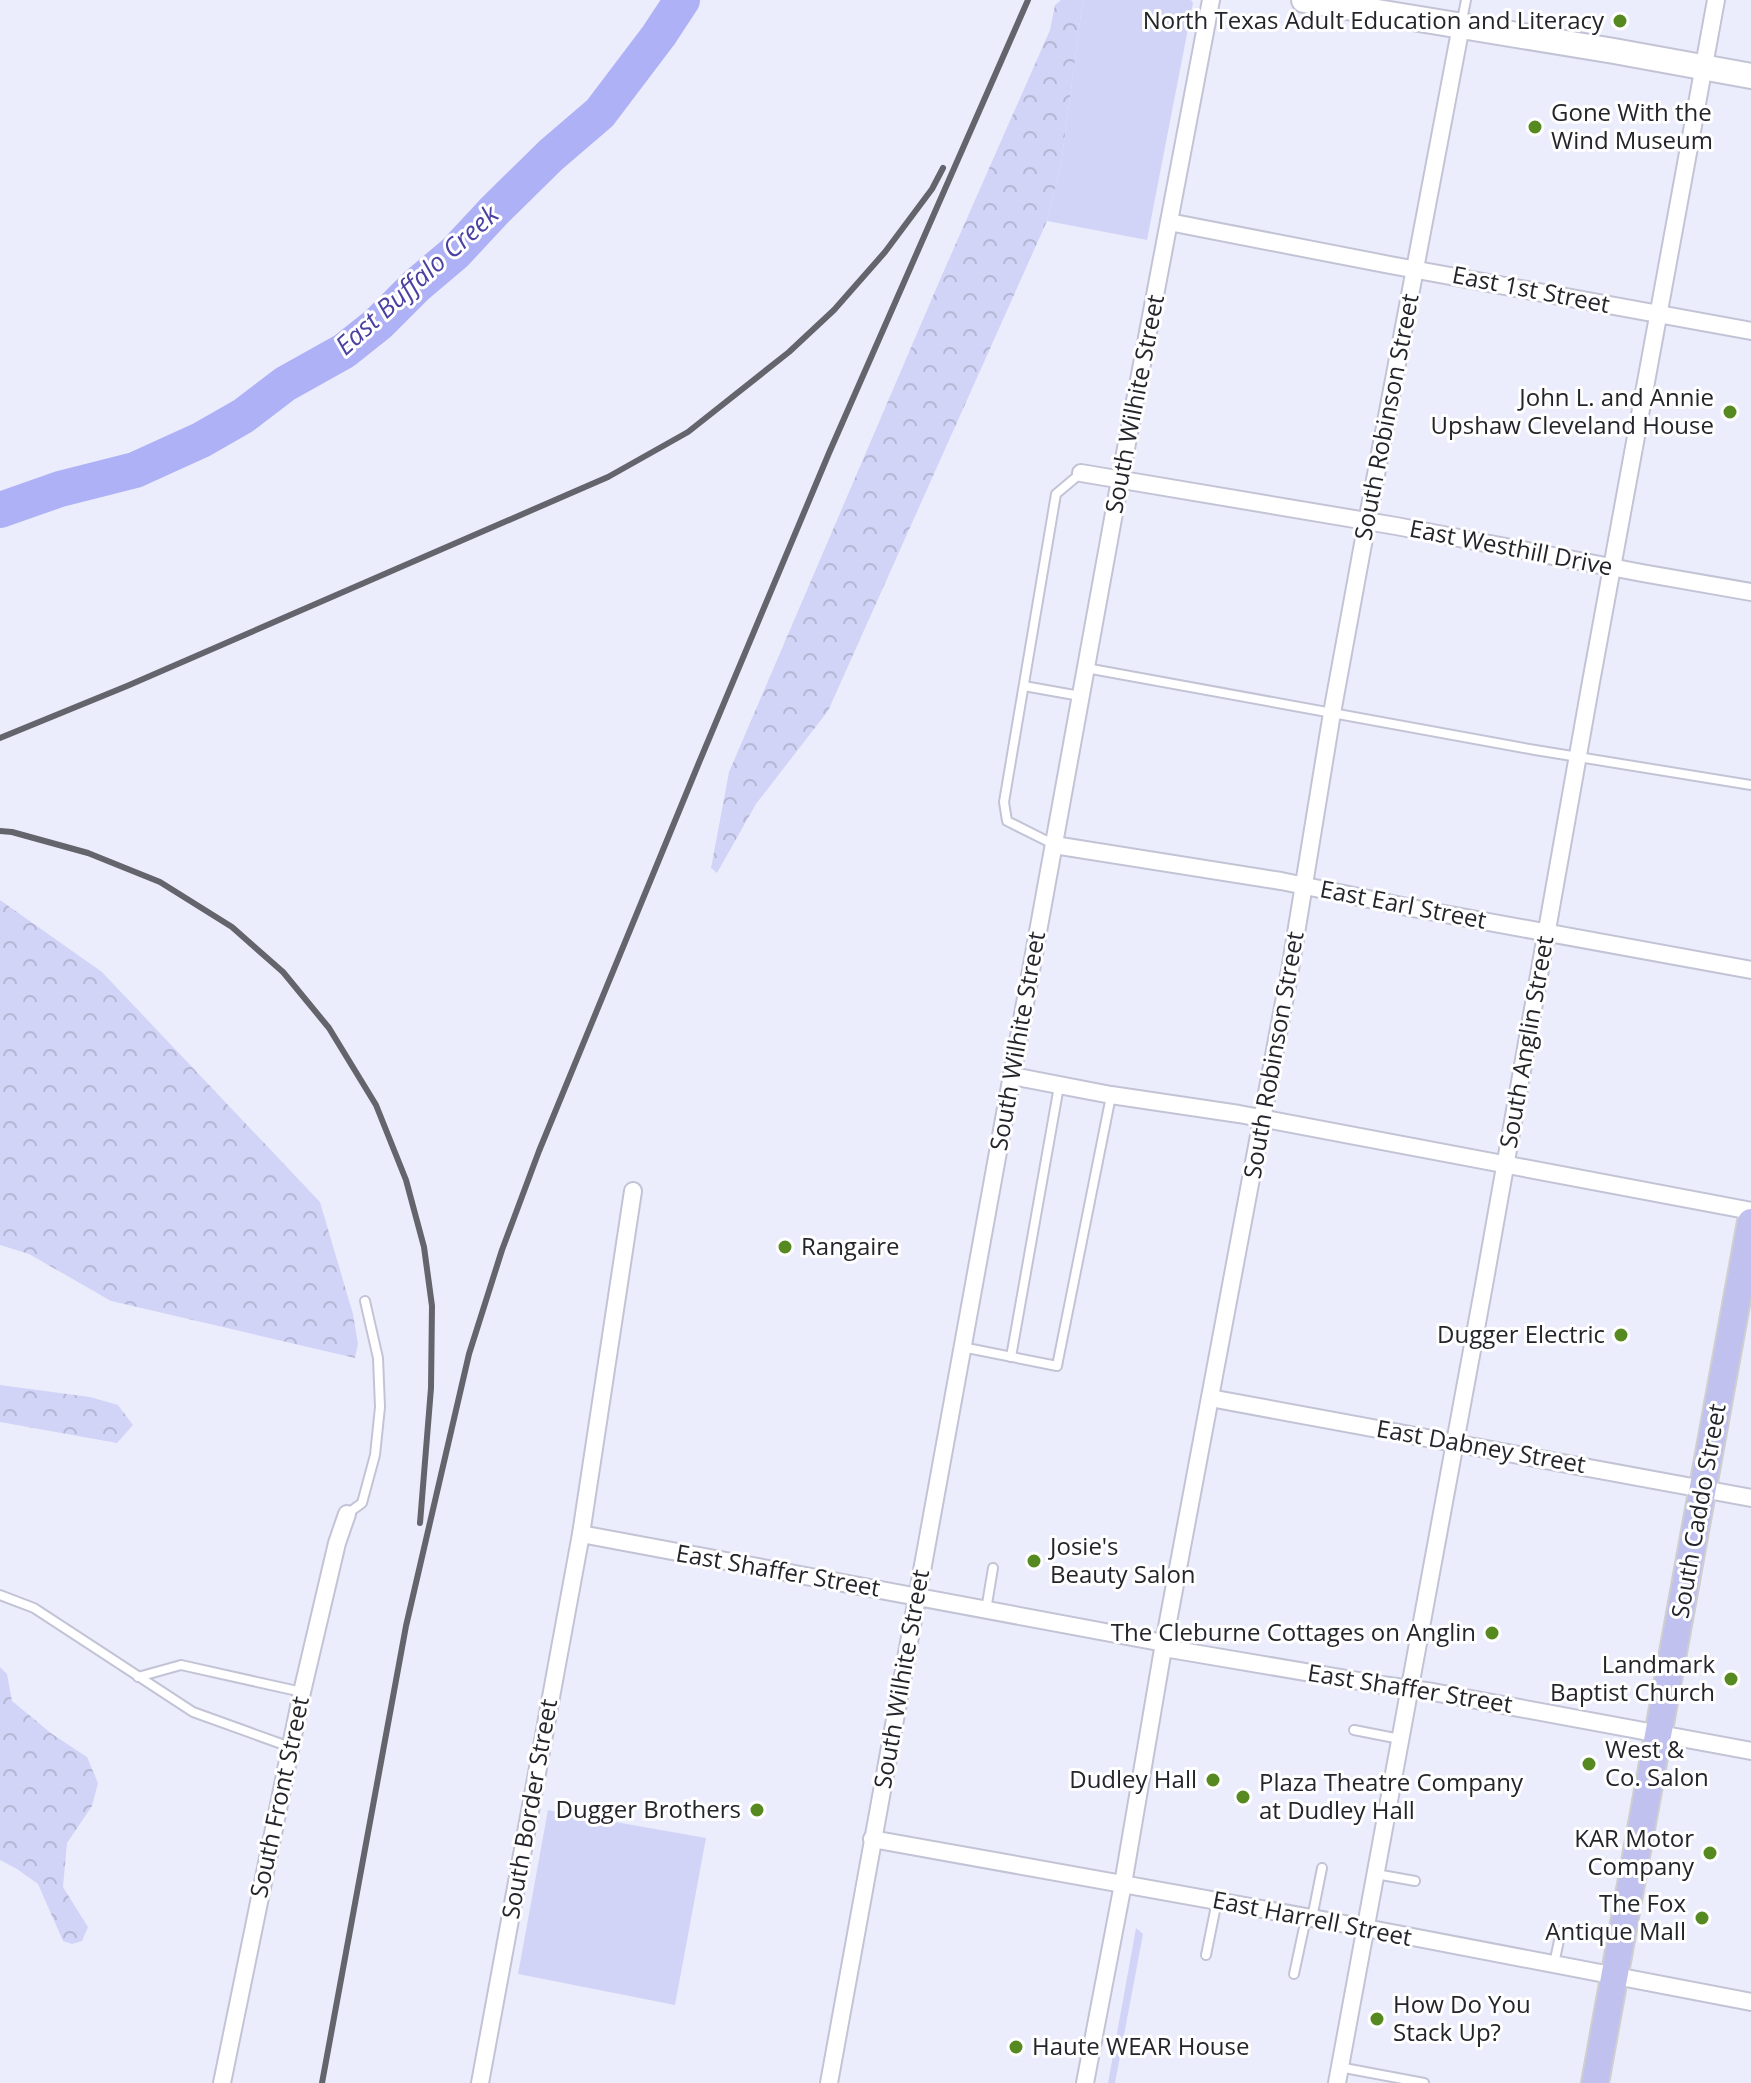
<svg xmlns="http://www.w3.org/2000/svg" width="1751" height="2083" viewBox="0 0 1751 2083" font-family="'Open Sans',sans-serif">
	<defs>
		<pattern id="forest-crowns" width="20" height="18" patternUnits="userSpaceOnUse" patternTransform="scale(2)"><rect width="20" height="18" fill="#d2d4f7"/><path d="M2 6a3 3 0 1 1 6 0M12 15a3 3 0 1 1 6 0" fill="none" stroke="#b4b6d4"/></pattern>
	</defs>
	<rect width="100%" height="100%" fill="#ecedfc"/>
	<g fill="#d2d4f7">
		<polygon points="1083,0 1191,0 1193,3 1147,240 1047,221 1061,164"/>
		<polygon points="548,1810 706,1838 675,2005 518,1974"/>
		<polygon points="1136,1928 1143,1934 1115,2083 1108,2083"/>
	</g>
	<g fill="url(#forest-crowns)">
		<polygon points="1061,0 1083,0 1061,164 1047,221 828,711 756,804 717,873 711,868 729,772 942,275 1050,30 1055,5"/>
		<polygon points="0,900 102,972 320,1202 353,1314 358,1344 355,1358 111,1301 29,1254 0,1245"/>
		<polygon points="0,1385 90,1397 118,1405 133,1425 117,1443 0,1422"/>
		<polygon points="0,1667 7,1674 12,1701 52,1734 87,1757 98,1783 92,1806 67,1843 63,1887 88,1927 82,1941 72,1944 63,1941 38,1884 17,1869 0,1860"/>
	</g>
	<g fill="none" stroke-linecap="round" stroke-linejoin="round">
		<polyline stroke="#afb1f6" stroke-width="36" points="0,510 60,489 135,470 201,440 243,416 285,384 344,351 378,324 416,286 455,253 495,210 551,155 600,113 659,35 682,0"/>
		<defs>
			<g id="service">
				<polyline points="1461,25 1466,0"/>
				<polyline points="1086,668 1535,750 1751,785"/>
				<polyline points="1024,686 1080,696"/>
				<polyline points="1053,844 1007,821 1004,802 1056,494 1081,473"/>
				<polyline points="962,1347 1057,1366 1111,1096"/>
				<polyline points="1011,1357 1059,1086"/>
				<polyline points="347,1514 362,1503 375,1455 380,1407 378,1358 365,1301"/>
				<polyline points="0,1595 34,1608 193,1712 290,1747"/>
				<polyline points="986,1610 993,1568"/>
				<polyline points="138,1677 181,1665 302,1692"/>
				<polyline points="1354,1730 1400,1739"/>
				<polyline points="1376,1874 1415,1881"/>
				<polyline points="1312,1918 1322,1868"/>
				<polyline points="1206,1955 1217,1901"/>
				<polyline points="1554,1964 1561,1931"/>
				<polyline points="1294,1974 1306,1918"/>
				<polyline points="1339,2067 1424,2083"/>
			</g>
			<g id="minor">
				<polyline points="1169,222 1390,265 1751,331"/>
				<polyline points="1081,473 1396,526 1642,573 1751,592"/>
				<polyline points="1054,845 1281,881 1412,908 1751,970"/>
				<polyline points="1012,1076 1111,1095 1239,1114 1751,1211"/>
				<polyline points="1210,1398 1751,1498"/>
				<polyline points="581,1534 1164,1643"/>
				<polyline points="1164,1648 1382,1685 1433,1692 1751,1751"/>
				<polyline points="872,1839 1345,1924 1751,2002"/>
				<polyline points="222,2083 302,1692 337,1543 347,1514"/>
				<polyline points="480,2083 581,1534 633,1191"/>
				<polyline points="829,2083 1120,480 1211,0"/>
				<polyline points="1085,2083 1123,1884 1164,1643 1290,970 1332,713 1367,522 1461,26"/>
				<polyline points="1337,2083 1484,1285 1591,682 1716,0"/>
			</g>
			<polyline id="secondary" points="1304,0 1614,51 1751,76"/>
			<polyline id="primary" points="1595,2083 1751,1222"/>
		</defs>
		<use href="#service" stroke="#c2c4d6" stroke-width="12"/>
		<use href="#minor" stroke="#c2c4d6" stroke-width="20"/>
		<use href="#secondary" stroke="#c2c4d6" stroke-width="28"/>
		<use href="#primary" stroke="#cfcfd0" stroke-width="30"/>
		<use href="#service" stroke="#fff" stroke-width="8"/>
		<use href="#minor" stroke="#fff" stroke-width="16"/>
		<use href="#secondary" stroke="#fff" stroke-width="24"/>
		<use href="#primary" stroke="#c0c1ee" stroke-width="26"/>
		<g stroke="#64646d" stroke-width="6">
			<polyline points="0,738 127,686 608,477 688,432 789,352 834,310 885,252 932,189 943,168"/>
			<polyline points="0,831 12,832 88,853 160,882 232,927 283,972 329,1028 376,1105 406,1180 424,1247 432,1306 431,1388 420,1523"/>
			<polyline points="322,2083 406,1626 469,1354 502,1250 539,1151 698,765 829,453 1028,0"/>
		</g>
	</g>
	<g fill="#568920" stroke="#fff" stroke-width="3">
		<circle cx="1620" cy="21" r="8"/>
		<circle cx="1535" cy="127" r="8"/>
		<circle cx="1730" cy="412" r="8"/>
		<circle cx="785" cy="1247" r="8"/>
		<circle cx="1621" cy="1335" r="8"/>
		<circle cx="1034" cy="1561" r="8"/>
		<circle cx="1492" cy="1633" r="8"/>
		<circle cx="1731" cy="1679" r="8"/>
		<circle cx="1589" cy="1764" r="8"/>
		<circle cx="1213" cy="1780" r="8"/>
		<circle cx="1243" cy="1797" r="8"/>
		<circle cx="757" cy="1810" r="8"/>
		<circle cx="1710" cy="1853" r="8"/>
		<circle cx="1702" cy="1918" r="8"/>
		<circle cx="1377" cy="2019" r="8"/>
		<circle cx="1016" cy="2047" r="8"/>
	</g>
	<g text-anchor="middle" stroke-width="6" stroke-linejoin="round" paint-order="stroke">
		<g font-size="24" fill="#24242b" stroke="#fff" text-anchor="end">
			<text x="1604" y="29">North Texas Adult Education and Literacy</text>
			<text x="1551" y="121" text-anchor="start">Gone With the<tspan x="1551" dy="28">Wind Museum</tspan></text>
			<text x="1714" y="406">John L. and Annie<tspan x="1714" dy="28">Upshaw Cleveland House</tspan></text>
			<text x="801" y="1255" text-anchor="start">Rangaire</text>
			<text x="1605" y="1343">Dugger Electric</text>
			<text x="1050" y="1555" text-anchor="start">Josie's<tspan x="1050" dy="28">Beauty Salon</tspan></text>
			<text x="1476" y="1641">The Cleburne Cottages on Anglin</text>
			<text x="1715" y="1673">Landmark<tspan x="1715" dy="28">Baptist Church</tspan></text>
			<text x="1605" y="1758" text-anchor="start">West &amp;<tspan x="1605" dy="28">Co. Salon</tspan></text>
			<text x="1197" y="1788">Dudley Hall</text>
			<text x="1259" y="1791" text-anchor="start">Plaza Theatre Company<tspan x="1259" dy="28">at Dudley Hall</tspan></text>
			<text x="741" y="1818">Dugger Brothers</text>
			<text x="1694" y="1847">KAR Motor<tspan x="1694" dy="28">Company</tspan></text>
			<text x="1686" y="1912">The Fox<tspan x="1686" dy="28">Antique Mall</tspan></text>
			<text x="1393" y="2013" text-anchor="start">How Do You<tspan x="1393" dy="28">Stack Up?</tspan></text>
			<text x="1032" y="2055" text-anchor="start">Haute WEAR House</text>
		</g>
		<g font-size="24" fill="#24242b" stroke="#fff">
			<text transform="translate(1531 290) rotate(11)" y="8">East 1st Street</text>
			<text transform="translate(1135 404) rotate(-79)" y="8">South Wilhite Street</text>
			<text transform="translate(1387 417) rotate(-79)" y="8">South Robinson Street</text>
			<text transform="translate(1511 548) rotate(11)" y="8">East Westhill Drive</text>
			<text transform="translate(1403 905) rotate(11)" y="8">East Earl Street</text>
			<text transform="translate(1018 1041) rotate(-80)" y="8">South Wilhite Street</text>
			<text transform="translate(1527 1042) rotate(-80)" y="8">South Anglin Street</text>
			<text transform="translate(1274 1055) rotate(-80)" y="8">South Robinson Street</text>
			<text transform="translate(1481 1447) rotate(10)" y="8">East Dabney Street</text>
			<text transform="translate(1699 1511) rotate(-80)" y="8">South Caddo Street</text>
			<text transform="translate(778 1571) rotate(10)" y="8">East Shaffer Street</text>
			<text transform="translate(902 1679) rotate(-80)" y="8">South Wilhite Street</text>
			<text transform="translate(1410 1689) rotate(9)" y="8">East Shaffer Street</text>
			<text transform="translate(280 1797) rotate(-78)" y="8">South Front Street</text>
			<text transform="translate(530 1809) rotate(-80)" y="8">South Border Street</text>
			<text transform="translate(1312 1919) rotate(11)" y="8">East Harrell Street</text>
		</g>
		<g font-size="26" font-style="italic" fill="#4a41a2" stroke="#fff">
			<text transform="translate(417 280) rotate(-42)" y="9">East Buffalo Creek</text>
		</g>
	</g>
</svg>
